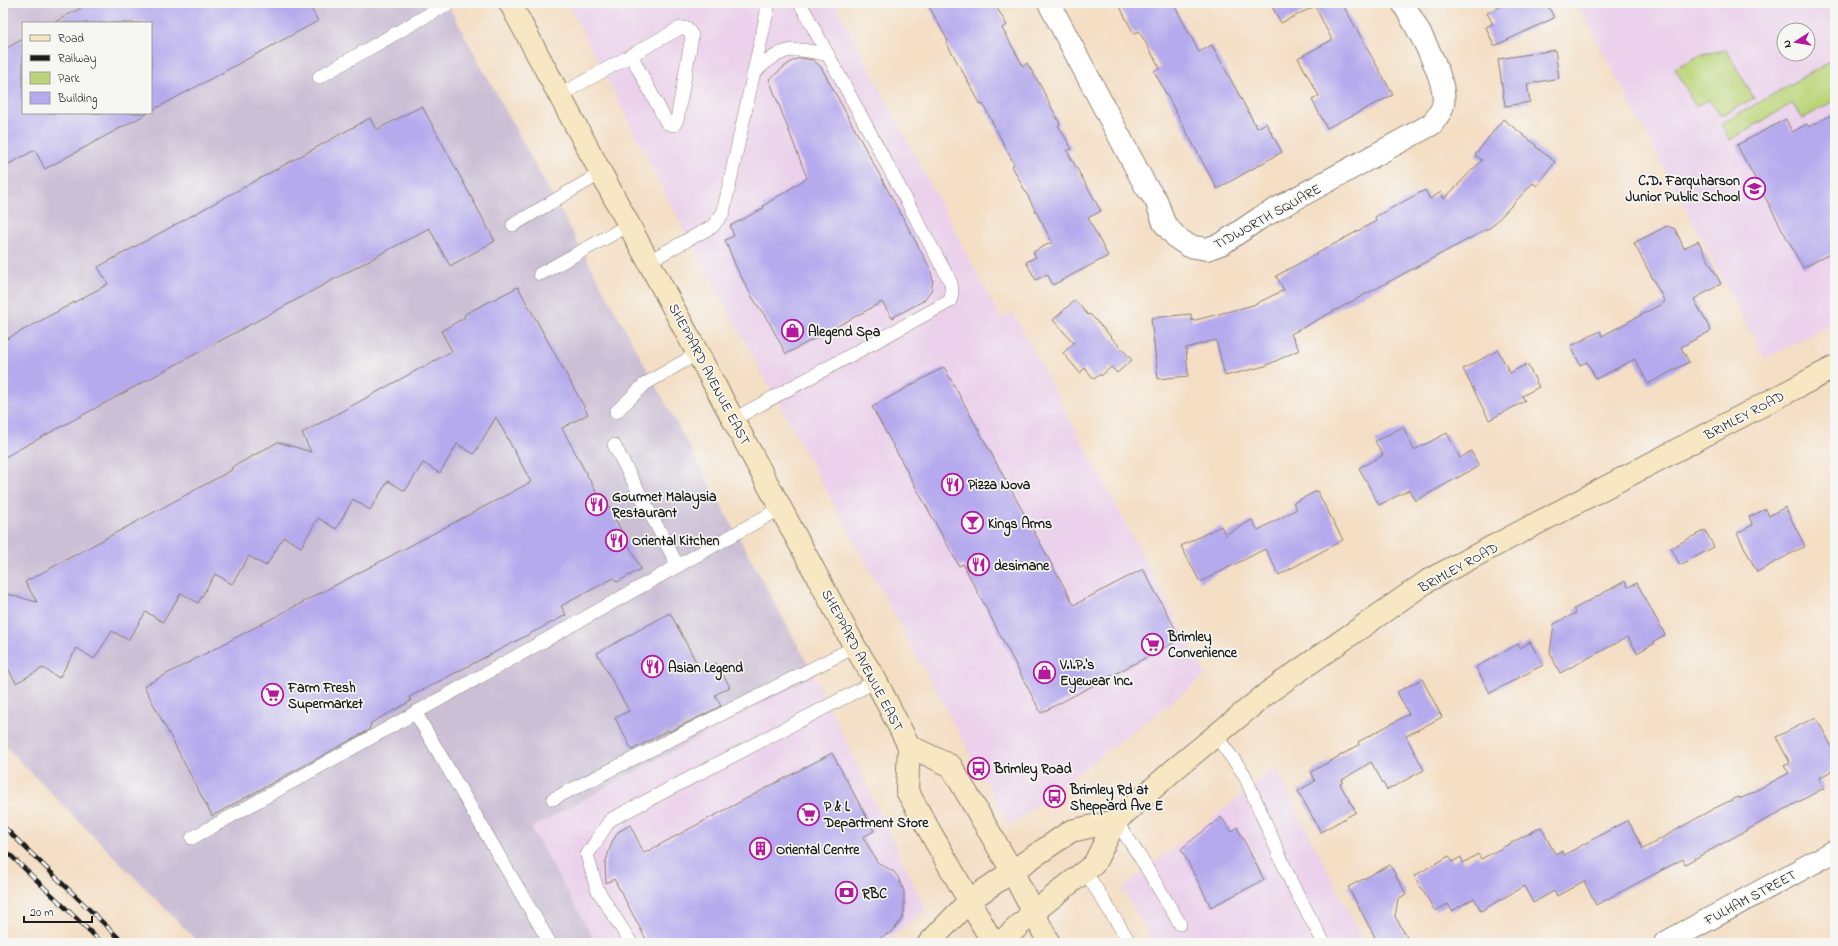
<svg xmlns="http://www.w3.org/2000/svg" width="1838" height="946" viewBox="0 0 1838 946" font-family="'Indie Flower',sans-serif">
	<rect width="100%" height="100%" fill="#f6f6f2"/>
	<filter id="ink" filterUnits="userSpaceOnUse"><feTurbulence type="fractalNoise" baseFrequency=".025" numOctaves="2"/><feDisplacementMap in="SourceGraphic" scale="8" xChannelSelector="R" yChannelSelector="G"/><feConvolveMatrix kernelMatrix="1 2 1 2 8 2 1 2 1" color-interpolation-filters="sRGB"/></filter>
	<filter id="wash" filterUnits="userSpaceOnUse"><feTurbulence type="fractalNoise" baseFrequency=".012" numOctaves="4" result="noise"/><feDisplacementMap in="SourceGraphic" scale="16" xChannelSelector="R" yChannelSelector="G"/><feGaussianBlur stdDeviation="0.9" result="paint"/><feColorMatrix in="noise" values="0 0 0 0 0 0 0 0 0 0 0 0 0 0 0 0 0 1.4 0 .05"/><feComposite in="paint" operator="in"/></filter>
	<g filter="url(#wash)">
		<rect width="100%" height="100%" fill="#f4dec4"/>
		<g fill="#ebd1eb" fill-rule="evenodd">
			<polygon points="568,3 835,3 1001,319 1013,312 1206,675 1010,826 686,234"/>
			<path d="M 1577,3 L 1835,3 L 1835,322 L 1765,359 ZM 1784,30 L 1808,30 L 1808,54 L 1784,54 Z"/>
			<polygon points="814,675 926,910 884,943 596,943 531,828"/>
			<polygon points="1276,768 1364,943 1153,943 1123,888"/>
		</g>
		<path fill="#cbbfd5" fill-rule="evenodd" d="M 3,3 L 447,3 L 814,675 L 531,828 L 596,943 L 199,943 L 3,744 ZM 23,23 L 151,23 L 151,113 L 23,113 Z"/>
		<g fill="#bcd57a" stroke="#6c784b">
			<polygon points="1726,50 1754,98 1721,116 1709,100 1695,106 1675,68 1703,54"/>
			<polygon points="1835,59 1835,100 1802,119 1793,103 1730,140 1721,124"/>
		</g>
		<g id="blocks">
			<g fill="#b5aaed">
				<polygon points="90,3 308,3 318,21 151,111 151,23 53,23"/>
				<polygon points="927,3 994,3 1007,25 1002,28 1023,66 1027,63 1039,83 1060,124 1058,125 1072,149 1067,151 1101,211 1088,218 1108,256 1053,285 1047,274 1036,280 1026,262 1036,257 1033,252 1052,242 1012,166 1014,164 983,104 981,105 946,42 948,41"/>
				<polygon points="1118,3 1173,3 1199,52 1212,45 1257,128 1266,123 1282,152 1217,189 1154,71 1160,68 1139,31 1134,34"/>
				<polygon points="1270,3 1342,3 1393,95 1327,128 1312,100 1319,96 1298,58 1332,40 1315,6 1281,23"/>
				<polygon points="1508,3 1547,3 1554,18 1494,46 1486,27 1493,24 1487,13"/>
				<polygon points="23,39 23,113 148,113 45,169 35,150 3,167 3,50"/>
				<polygon points="1555,50 1559,78 1527,84 1530,102 1505,106 1498,59"/>
				<polygon points="800,58 813,60 821,67 930,268 933,281 931,291 923,301 892,318 882,302 786,354 769,322 752,297 737,269 725,240 734,236 730,226 764,208 763,206 807,178 769,79 792,61"/>
				<polygon points="422,106 495,241 450,266 429,228 3,458 3,341 108,284 98,267 370,118 376,130"/>
				<polygon points="1835,113 1835,251 1803,268 1737,145 1786,119 1792,132 1807,124 1809,127"/>
				<polygon points="1503,119 1536,145 1535,146 1555,162 1537,186 1533,183 1491,227 1291,334 1299,350 1265,366 1225,376 1216,340 1186,348 1188,376 1158,379 1151,318 1191,314 1192,321 1253,305 1284,290 1276,276 1376,221 1375,217 1425,190 1430,199 1441,192 1444,199 1482,160 1475,155"/>
				<polygon points="1667,226 1675,229 1684,248 1698,241 1721,284 1694,299 1711,331 1681,347 1689,362 1648,384 1635,359 1596,379 1587,362 1580,365 1571,346 1600,331 1602,336 1665,302 1634,243"/>
				<polygon points="518,287 588,414 562,428 602,503 606,501 641,569 617,582 614,578 561,606 566,615 409,697 411,701 371,723 369,730 212,816 144,686 531,482 496,417 474,454 457,444 440,473 423,463 405,491 388,481 370,510 353,499 336,529 318,518 301,547 284,537 266,566 249,556 232,584 215,574 198,603 181,593 163,622 146,612 128,640 112,631 94,659 77,648 59,678 43,668 16,683 3,659 3,593 37,602 25,582 232,470 231,468 278,442 311,452 302,433 452,351 441,331 464,318 465,314"/>
				<polygon points="1075,300 1088,315 1090,314 1132,360 1117,373 1111,367 1101,376 1100,374 1094,379 1085,368 1080,373 1063,353 1074,343 1053,320"/>
				<polygon points="1498,350 1510,373 1527,364 1539,387 1522,396 1525,401 1489,420 1463,369"/>
				<polygon points="944,367 1074,605 1143,569 1181,639 1041,713 963,564 959,566 872,407"/>
				<polygon points="1403,427 1414,450 1447,433 1460,458 1471,451 1479,466 1415,501 1409,490 1379,505 1359,468 1383,455 1375,441"/>
				<polygon points="1317,491 1343,540 1279,575 1265,549 1200,582 1181,546 1221,526 1225,535 1252,520 1258,530 1297,509 1293,503"/>
				<polygon points="1785,507 1805,546 1757,572 1737,533 1753,525 1749,517 1766,509 1769,516"/>
				<polygon points="1705,530 1714,547 1680,565 1671,548"/>
				<polygon points="1625,581 1628,587 1637,583 1665,635 1654,641 1655,643 1637,653 1628,637 1560,673 1550,653 1554,624 1576,613 1574,609"/>
				<polygon points="670,613 701,671 716,663 730,687 715,695 721,706 669,732 668,730 632,750 615,718 629,711 597,653"/>
				<polygon points="1530,642 1543,665 1490,693 1476,667 1518,644 1520,648"/>
				<polygon points="1422,679 1442,717 1406,736 1424,770 1387,790 1371,762 1342,780 1343,782 1340,784 1356,812 1321,832 1298,791 1315,781 1311,772 1359,745 1358,742 1409,714 1397,692"/>
				<polygon points="1816,717 1835,753 1835,769 1819,778 1824,788 1685,864 1683,859 1596,905 1584,881 1557,896 1554,891 1533,903 1524,886 1481,911 1474,898 1452,911 1448,904 1435,911 1414,876 1449,856 1452,862 1461,857 1463,863 1478,854 1481,859 1541,827 1555,854 1562,851 1564,855 1628,820 1643,849 1713,809 1736,798 1740,797 1740,799 1789,773 1784,766 1790,763 1776,737"/>
				<polygon points="832,753 874,831 863,837 877,862 894,872 898,877 904,891 904,912 902,919 892,932 876,940 859,943 648,943 614,879 606,883 605,864 612,842 618,832 630,825 644,853"/>
				<polygon points="1221,817 1232,832 1237,827 1264,880 1211,907 1181,849"/>
				<polygon points="1390,865 1406,894 1398,899 1395,916 1410,943 1378,943 1348,887"/>
			</g>
		</g>
	</g>
	<g filter="url(#ink)">
		<use href="#blocks" fill-opacity="0" stroke="#887d70" stroke-width="1"/>
		<g fill="none" stroke-linecap="round" stroke-linejoin="round">
			<defs>
				<g id="service">
					<path d="M 753,74 C 780,47 792,46 828,55"/>
					<polyline points="319,77 449,3"/>
					<polyline points="560,95 680,28 687,28 692,36 677,120 674,125 667,123 631,55"/>
					<polyline points="513,225 601,173"/>
					<polyline points="649,261 713,226 723,213 769,3"/>
					<polyline points="540,274 629,225"/>
					<polyline points="616,412 645,384 698,353"/>
					<polyline points="734,419 950,301 952,293 951,283 800,3"/>
					<polyline points="614,445 678,566"/>
					<polyline points="415,712 550,943"/>
					<polyline points="1216,736 1244,774 1292,884 1324,943"/>
					<polyline points="553,799 855,647"/>
					<polyline points="1116,821 1140,857 1180,924"/>
					<polyline points="192,838 781,508"/>
					<polyline points="1085,871 1130,943"/>
					<polyline points="631,943 597,889 587,855 610,820 876,681"/>
				</g>
				<g id="minor">
					<path d="M 1049,3 L 1145,185 L 1156,200 L 1164,223 L 1177,238 L 1189,246 L 1207,249 L 1223,243 L 1260,218 L 1432,124 C 1435,119 1440,114 1442,108 C 1452,84 1415,25 1403,3"/>
					<polyline points="1665,943 1835,851"/>
				</g>
				<g id="secondary">
					<polyline points="510,3 855,647 876,681 909,746 907,791 993,943"/>
					<polyline points="909,746 951,766 1012,871 1049,943"/>
					<polyline points="929,943 970,900 1071,831 1116,821"/>
					<polyline points="1000,943 1034,912 1094,864 1116,821 1176,768 1270,691 1429,580 1835,367"/>
				</g>
			</defs>
			<use href="#service" stroke="#887d70" stroke-width="14"/>
			<use href="#minor" stroke="#887d70" stroke-width="24"/>
			<use href="#secondary" stroke="#887d70" stroke-width="24"/>
			<use href="#service" stroke="#fff" stroke-width="13"/>
			<use href="#minor" stroke="#fff" stroke-width="22"/>
			<use href="#secondary" stroke="#f7e8c3" stroke-width="22"/>
			<defs>
				<g id="rail">
					<polyline points="3,826 124,943"/>
					<polyline points="3,848 102,943"/>
					<polyline points="3,940 7,943"/>
				</g>
			</defs>
			<use href="#rail" stroke="#1c1c1c" stroke-width="4.5"/>
			<use href="#rail" stroke="#f6f6f2" stroke-width="3" stroke-dasharray="9" stroke-linecap="butt"/>
		</g>
	</g>
	<defs>
		<symbol id="school-ring" viewBox="-11 -11 22 22"><circle r="9.5" fill="#f6f6f2" stroke="#b5179e" stroke-width="1.5"/><path d="M0-5L7-2L0 1L-7-2ZM-4 1L0 2.5L4 1V4Q0 6-4 4Z" fill="#b5179e"/></symbol>
		<symbol id="shop-ring" viewBox="-11 -11 22 22"><circle r="9.5" fill="#f6f6f2" stroke="#b5179e" stroke-width="1.5"/><path d="M-5-2.5h2.3a2.7 3.5 0 0 1 5.4 0H5L5.5 6h-11ZM-1.5-2.5h3a1.5 2.3 0 0 0-3 0Z" fill="#b5179e"/></symbol>
		<symbol id="restaurant-ring" viewBox="-11 -11 22 22"><circle r="9.5" fill="#f6f6f2" stroke="#b5179e" stroke-width="1.5"/><path d="M-5-6h1v4h1v-4h1v4h1v-4h1v5L-1.5 .5V6h-2V.5L-5-1ZM5-6V6H3V1.5H1.5Q1.5-4 5-6Z" fill="#b5179e"/></symbol>
		<symbol id="bar-ring" viewBox="-11 -11 22 22"><circle r="9.5" fill="#f6f6f2" stroke="#b5179e" stroke-width="1.5"/><path d="M-6-5H6L.8 .8V4.5H3.5V6h-7V4.5H-.8V.8Z" fill="#b5179e"/></symbol>
		<symbol id="supermarket-ring" viewBox="-11 -11 22 22"><circle r="9.5" fill="#f6f6f2" stroke="#b5179e" stroke-width="1.5"/><path d="M-6-5.5h2.5l.6 2H6L4.5 2H-2.5L-4.4-4H-6ZM-1.5 3.2a1.3 1.3 0 1 0 .1 0ZM3 3.2a1.3 1.3 0 1 0 .1 0Z" fill="#b5179e"/></symbol>
		<symbol id="bus-ring" viewBox="-11 -11 22 22"><circle r="9.5" fill="#f6f6f2" stroke="#b5179e" stroke-width="1.5"/><path d="M-5-6H5V4H4V6H2V4H-2V6H-4V4H-5ZM-3.5-4V0h7V-4ZM-3.5 1.2v1.5H-2V1.2ZM2 1.2v1.5H3.5V1.2Z" fill="#b5179e"/></symbol>
		<symbol id="building-ring" viewBox="-11 -11 22 22"><circle r="9.5" fill="#f6f6f2" stroke="#b5179e" stroke-width="1.5"/><path d="M-4-6H4V6H1V3H-1V6H-4ZM-2.5-4.3h1.7v1.8h-1.7ZM.8-4.3h1.7v1.8H.8ZM-2.5-1h1.7V.8h-1.7ZM.8-1h1.7V.8H.8Z" fill="#b5179e"/></symbol>
		<symbol id="bank-ring" viewBox="-11 -11 22 22"><circle r="9.5" fill="#f6f6f2" stroke="#b5179e" stroke-width="1.5"/><path d="M-6-4H6V4H-6ZM0-2.3a2.3 2.3 0 1 0 0 4.6a2.3 2.3 0 1 0 0-4.6Z" fill="#b5179e"/></symbol>
	</defs>
	<g fill-rule="evenodd">
		<use href="#school-ring" x="1742" y="176" width="25" height="25"/>
		<use href="#shop-ring" x="780" y="318" width="25" height="25"/>
		<use href="#restaurant-ring" x="940" y="472" width="25" height="25"/>
		<use href="#restaurant-ring" x="584" y="492" width="25" height="25"/>
		<use href="#bar-ring" x="960" y="510" width="25" height="25"/>
		<use href="#restaurant-ring" x="604" y="528" width="25" height="25"/>
		<use href="#restaurant-ring" x="966" y="552" width="25" height="25"/>
		<use href="#supermarket-ring" x="1140" y="632" width="25" height="25"/>
		<use href="#restaurant-ring" x="640" y="654" width="25" height="25"/>
		<use href="#shop-ring" x="1032" y="660" width="25" height="25"/>
		<use href="#supermarket-ring" x="260" y="682" width="25" height="25"/>
		<use href="#bus-ring" x="966" y="756" width="25" height="25"/>
		<use href="#bus-ring" x="1042" y="784" width="25" height="25"/>
		<use href="#supermarket-ring" x="796" y="802" width="25" height="25"/>
		<use href="#building-ring" x="748" y="836" width="25" height="25"/>
		<use href="#bank-ring" x="834" y="880" width="25" height="25"/>
	</g>
	<g text-anchor="middle" stroke-width="3.5" stroke-linejoin="round" paint-order="stroke">
		<g font-size="14" font-weight="bold" fill="#1c1c1c" stroke="#f6f6f2" text-anchor="start">
			<text x="1740" y="185" text-anchor="end">C.D. Farquharson<tspan x="1740" dy="16">Junior Public School</tspan></text>
			<text x="808" y="336">Alegend Spa</text>
			<text x="968" y="489">Pizza Nova</text>
			<text x="612" y="501">Gourmet Malaysia<tspan x="612" dy="16">Restaurant</tspan></text>
			<text x="988" y="528">Kings Arms</text>
			<text x="632" y="545">Oriental Kitchen</text>
			<text x="994" y="570">desimane</text>
			<text x="1168" y="641">Brimley<tspan x="1168" dy="16">Convenience</tspan></text>
			<text x="1060" y="669">V.I.P.'s<tspan x="1060" dy="16">Eyewear Inc.</tspan></text>
			<text x="668" y="672">Asian Legend</text>
			<text x="288" y="692">Farm Fresh<tspan x="288" dy="16">Supermarket</tspan></text>
			<text x="994" y="773">Brimley Road</text>
			<text x="1070" y="794">Brimley Rd at<tspan x="1070" dy="16">Sheppard Ave E</tspan></text>
			<text x="824" y="811">P &amp; L<tspan x="824" dy="16">Department Store</tspan></text>
			<text x="776" y="854">Oriental Centre</text>
			<text x="862" y="898">RBC</text>
		</g>
		<g font-size="14" fill="#1c1c1c" stroke="#f6f6f2">
			<text transform="translate(1267 216) rotate(-29)" y="5">TIDWORTH SQUARE</text>
			<text transform="translate(710 374) rotate(62)" y="5">SHEPPARD AVENUE EAST</text>
			<text transform="translate(1744 415) rotate(-28)" y="5">BRIMLEY ROAD</text>
			<text transform="translate(1458 567) rotate(-29)" y="5">BRIMLEY ROAD</text>
			<text transform="translate(863 660) rotate(62)" y="5">SHEPPARD AVENUE EAST</text>
			<text transform="translate(1750 897) rotate(-28)" y="5">FULHAM STREET</text>
		</g>
	</g>
	<rect width="1838" height="946" fill="none" stroke="#f6f6f2" stroke-width="16"/>
	<rect x="22" y="22" width="130" height="92" fill="#f6f6f2" stroke="#9f9f9c"/>
	<rect x="30" y="35" width="20" height="6" fill="#f7e8c3" stroke="#9f9f9c"/>
	<text x="58" y="42" font-size="12" fill="#1c1c1c">Road</text>
	<rect x="30" y="55" width="20" height="6" fill="#1c1c1c" stroke="#9f9f9c"/>
	<text x="58" y="62" font-size="12" fill="#1c1c1c">Railway</text>
	<rect x="30" y="72" width="20" height="12" fill="#bcd57a" stroke="#9f9f9c"/>
	<text x="58" y="82" font-size="12" fill="#1c1c1c">Park</text>
	<rect x="30" y="92" width="20" height="12" fill="#b5aaed" stroke="#9f9f9c"/>
	<text x="58" y="102" font-size="12" fill="#1c1c1c">Building</text>
	<g transform="translate(1796 42) rotate(258)"><circle r="19" fill="#f6f6f2" stroke="#9f9f9c"/>
	<path d="M0-3L7 15L0 10L-7 15Z" fill="#b5179e"/>
	<text y="-6" font-size="11" font-weight="bold" text-anchor="middle" fill="#1c1c1c">N</text>
	</g>
	<path d="M24 916v6h68v-6" fill="none" stroke="#1c1c1c" stroke-width="2"/>
	<text x="30" y="916" font-size="12" fill="#1c1c1c" stroke="#f6f6f2" stroke-width="3" paint-order="stroke">20 m</text>
</svg>
